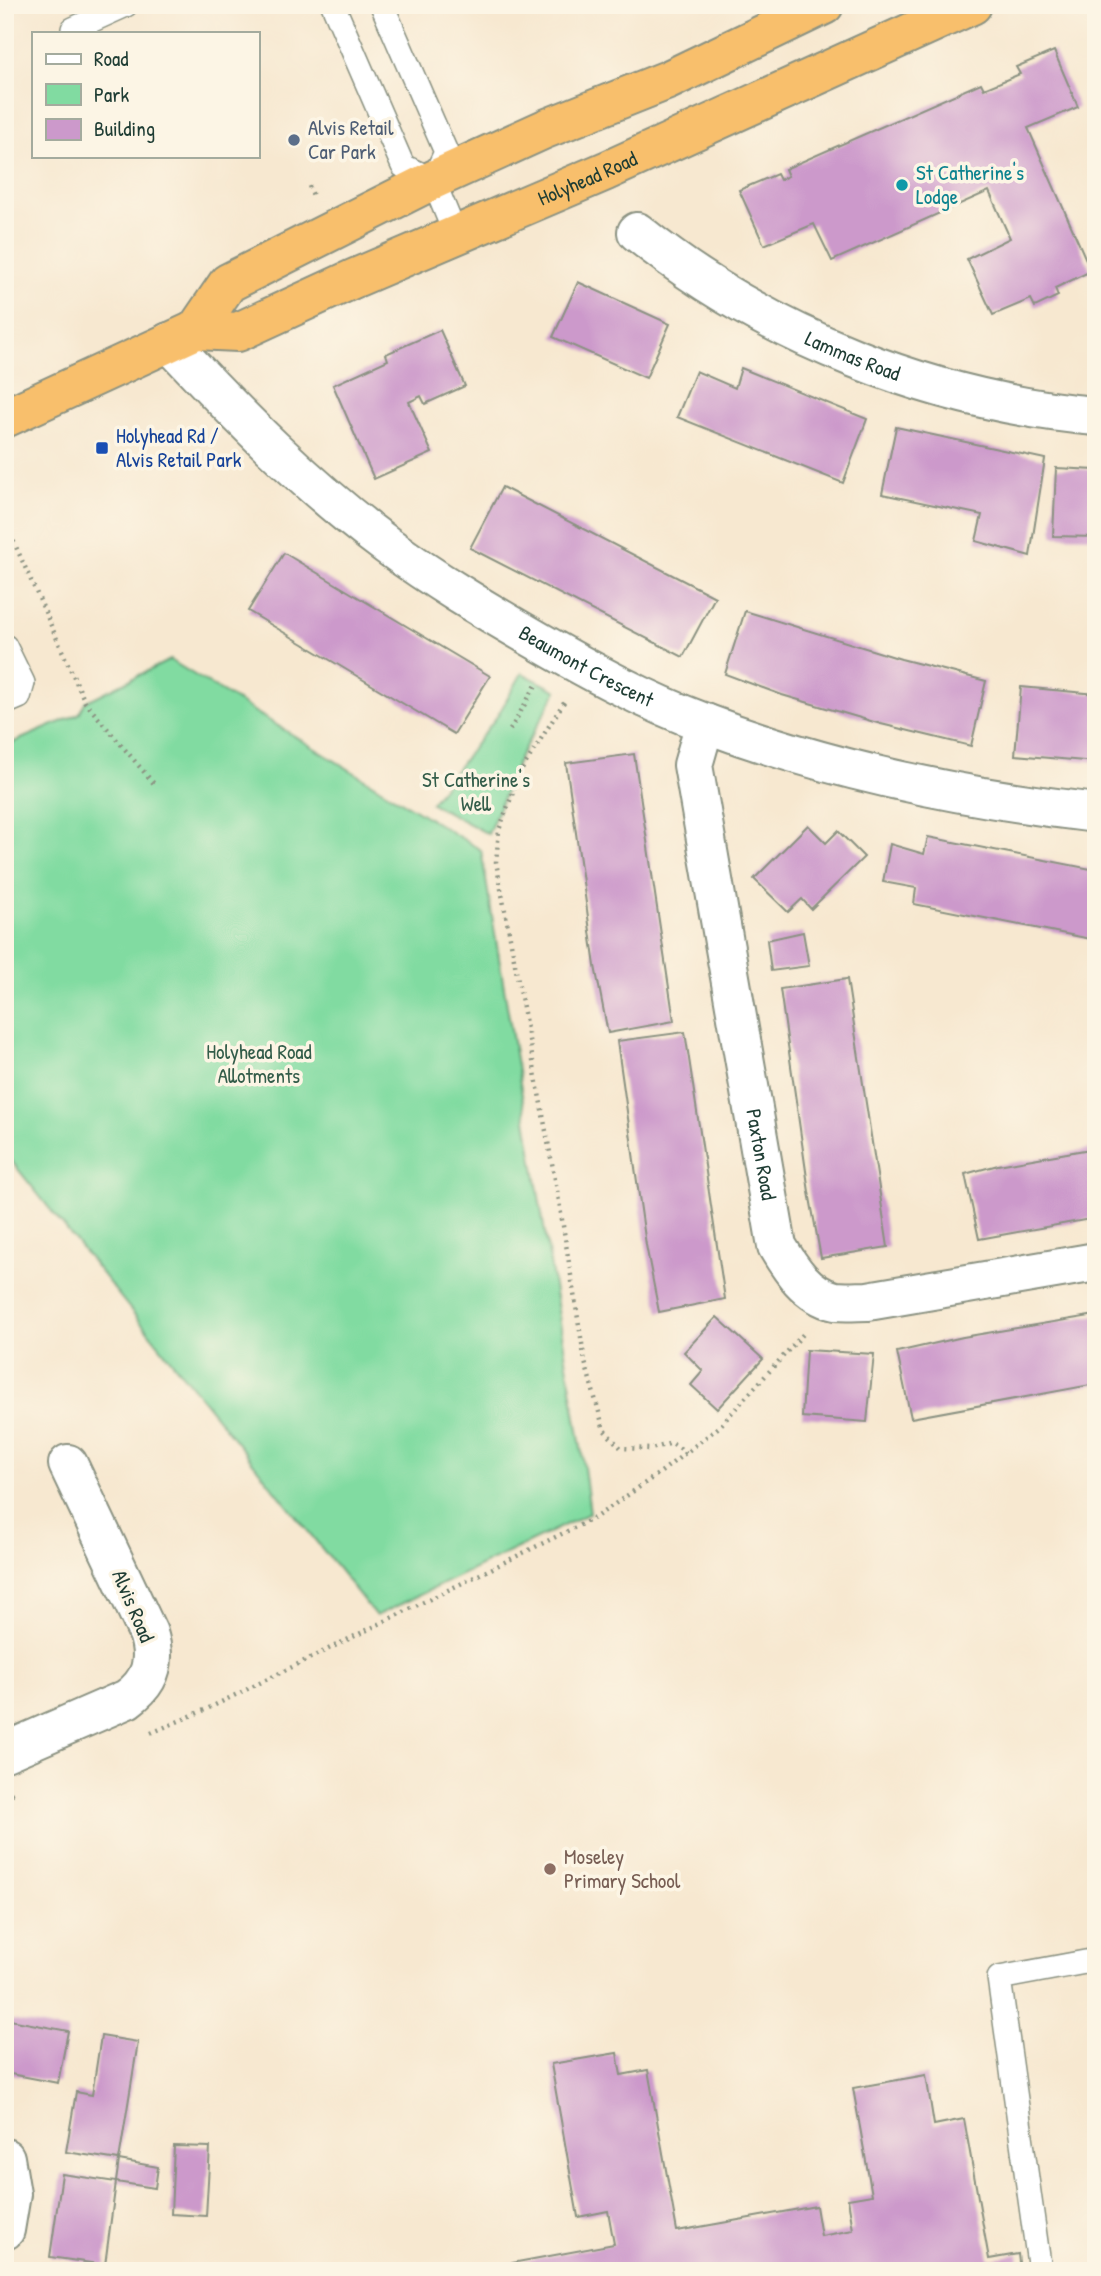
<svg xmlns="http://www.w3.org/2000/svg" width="1101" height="2276" viewBox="0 0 1101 2276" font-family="'Patrick Hand',sans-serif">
	<rect width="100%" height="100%" fill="#fcf5e5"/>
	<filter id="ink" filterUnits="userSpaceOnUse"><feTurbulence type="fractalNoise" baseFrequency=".0143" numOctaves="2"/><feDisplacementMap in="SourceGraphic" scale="14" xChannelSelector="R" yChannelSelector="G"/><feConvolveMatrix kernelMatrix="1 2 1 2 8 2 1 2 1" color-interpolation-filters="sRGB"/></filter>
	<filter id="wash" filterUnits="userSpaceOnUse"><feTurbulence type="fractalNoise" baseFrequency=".00686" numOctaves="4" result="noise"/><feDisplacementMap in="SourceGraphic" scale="28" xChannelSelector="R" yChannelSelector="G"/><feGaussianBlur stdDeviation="1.57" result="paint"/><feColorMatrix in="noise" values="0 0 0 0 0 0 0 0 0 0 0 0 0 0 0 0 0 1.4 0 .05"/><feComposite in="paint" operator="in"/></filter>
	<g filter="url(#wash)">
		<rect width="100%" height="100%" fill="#f7e8d0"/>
		<g fill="#81dba1" stroke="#508c6a" stroke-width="2">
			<polygon points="170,660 481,850 583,1460 590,1513 376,1616 5,1153 5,746 79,714 85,702"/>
			<polygon points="522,673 557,691 520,756 488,834 431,803 498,715"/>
		</g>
		<g id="blocks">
			<g fill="#cc99cb">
				<polygon points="1054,51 1078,107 1028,128 1091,271 1055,288 1058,296 1035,307 1031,299 993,315 967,259 1010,238 989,191 832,261 814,224 764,245 739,190 777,174 780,180 788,176 785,169 981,83 984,89 1020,74 1016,67"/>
				<polygon points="578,282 670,324 646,378 553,337"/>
				<polygon points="440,330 465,386 425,404 421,396 409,402 432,453 374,479 333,385 388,360 386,354"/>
				<polygon points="741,368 867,419 843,483 677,417 696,371 735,388"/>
				<polygon points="896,427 1045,459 1030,556 976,541 982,515 882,494"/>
				<polygon points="1056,468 1096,470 1096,537 1053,536"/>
				<polygon points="502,487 715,597 683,657 470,548"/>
				<polygon points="284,553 490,676 454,734 248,611"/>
				<polygon points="745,611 901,659 986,681 971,746 881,724 782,695 725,674"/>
				<polygon points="1021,687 1096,694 1096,762 1015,755"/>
				<polygon points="634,754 674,1021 608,1033 595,966 566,763"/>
				<polygon points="808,825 826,843 838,831 864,857 811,909 802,899 788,912 754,879"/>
				<polygon points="928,837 1096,870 1096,940 914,904 916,888 883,882 890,844 924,854"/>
				<polygon points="803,932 809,966 771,971 767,940"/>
				<polygon points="847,979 888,1247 821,1258 809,1192 780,989"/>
				<polygon points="685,1032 725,1299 659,1312 646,1245 617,1041"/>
				<polygon points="1096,1148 1096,1218 979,1239 965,1174 998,1165"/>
				<polygon points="1096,1315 1096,1384 911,1418 897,1352 963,1337"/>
				<polygon points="717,1317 763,1359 717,1409 691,1385 703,1371 684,1352"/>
				<polygon points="806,1350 874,1354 867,1422 802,1417"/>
				<polygon points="5,2019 68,2031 58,2083 5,2073"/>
				<polygon points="101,2036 138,2042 119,2160 66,2152 76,2092 92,2095"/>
				<polygon points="617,2053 621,2075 648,2070 677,2231 816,2206 821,2236 853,2230 848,2199 872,2195 853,2088 926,2075 934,2125 964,2119 989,2259 1018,2254 1020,2271 469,2271 614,2244 608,2211 578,2217 551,2064"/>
				<polygon points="174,2146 210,2147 206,2216 171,2214"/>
				<polygon points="119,2160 158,2167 155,2188 116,2182"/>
				<polygon points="62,2174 116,2182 105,2265 50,2257"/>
			</g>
		</g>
	</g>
	<g filter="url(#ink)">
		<use href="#blocks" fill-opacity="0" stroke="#8b9282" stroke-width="2"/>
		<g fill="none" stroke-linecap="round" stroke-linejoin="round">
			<defs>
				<g id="lane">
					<polyline points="333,5 403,166 433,180 456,236"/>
					<polyline points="382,5 446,152 433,180"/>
					<polyline points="73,29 126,5"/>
					<polyline points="5,646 23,683 19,697 5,703"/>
					<polyline points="1040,2271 999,1978 1096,1960"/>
				</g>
				<g id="street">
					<path id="s1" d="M 637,232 C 764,335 933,402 1096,416"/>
					<path id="s2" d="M 169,342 C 237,415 307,486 388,546 C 434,580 483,609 533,638 C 588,670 645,701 705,723 C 829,770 964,798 1096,813"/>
					<path id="s3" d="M 705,723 L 693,765 L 777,1246 C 790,1268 807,1295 835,1301 C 846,1302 858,1301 868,1301 L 1096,1262"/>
					<path d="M 5,1752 L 127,1699 C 151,1682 157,1661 148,1633 L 68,1464"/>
					<polyline points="5,2158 11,2194 5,2230"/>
				</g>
				<g id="highway">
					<polyline points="196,330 228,283 433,180 545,129 668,80 824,5"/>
					<path id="s4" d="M 5,418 L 196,330 L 238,332 L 353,279 L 606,171 L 972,5"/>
				</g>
			</defs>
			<use href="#lane" stroke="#8b9282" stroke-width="26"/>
			<use href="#street" stroke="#8b9282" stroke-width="42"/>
			<use href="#highway" stroke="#8b9282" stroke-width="42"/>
			<g stroke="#8b9282" stroke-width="4.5" stroke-dasharray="2 5" stroke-linecap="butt">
				<polyline points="309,186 314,198"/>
				<polyline points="5,301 7,300 12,312"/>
				<polyline points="5,522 85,702 155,785"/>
				<polyline points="564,702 521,771 499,830 496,862 559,1201 585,1362 604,1430 621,1448 651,1449 672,1443 686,1452"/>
				<polyline points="510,730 536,685"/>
				<polyline points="151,1733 207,1709 596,1517 661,1472 719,1427 805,1332"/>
				<polyline points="5,1797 14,1793"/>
			</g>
			<use href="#lane" stroke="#fff" stroke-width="23"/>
			<use href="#street" stroke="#fff" stroke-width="38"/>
			<use href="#highway" stroke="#f8bf6c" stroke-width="38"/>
		</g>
	</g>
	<circle fill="#5c6f8a" stroke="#fcf5e5" stroke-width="2.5" cx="294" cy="140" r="7"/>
	<circle fill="#0f9aa8" stroke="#fcf5e5" stroke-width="2.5" cx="902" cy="185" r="7"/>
	<rect fill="#1a4fb4" stroke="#fcf5e5" stroke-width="2.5" x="95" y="441" width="14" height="14" rx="3.5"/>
	<circle fill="#8d6e63" stroke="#fcf5e5" stroke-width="2.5" cx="550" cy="1869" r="7"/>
	<g text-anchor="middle" stroke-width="7" stroke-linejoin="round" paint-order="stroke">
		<g font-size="21" fill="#4e5e75" stroke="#fcf5e5" text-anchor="start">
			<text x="308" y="135">Alvis Retail<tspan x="308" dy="24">Car Park</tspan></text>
		</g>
		<g font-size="21" fill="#0d838f" stroke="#fcf5e5" text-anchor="start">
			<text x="916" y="180">St Catherine's<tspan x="916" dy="24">Lodge</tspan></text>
		</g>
		<g font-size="21" fill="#1f3d34" stroke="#fcf5e5">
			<text dy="7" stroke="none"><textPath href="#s4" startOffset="634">Holyhead Road</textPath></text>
			<text dy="7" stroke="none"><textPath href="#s1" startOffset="250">Lammas Road</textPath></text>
			<text dy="7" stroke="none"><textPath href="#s2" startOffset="532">Beaumont Crescent</textPath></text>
			<text dy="7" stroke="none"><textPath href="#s3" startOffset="439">Paxton Road</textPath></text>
			<text transform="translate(133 1606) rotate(67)" y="7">Alvis Road</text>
		</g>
		<g font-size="21" fill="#164399" stroke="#fcf5e5" text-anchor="start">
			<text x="116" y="443">Holyhead Rd /<tspan x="116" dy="24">Alvis Retail Park</tspan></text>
		</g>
		<g font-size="21" fill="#335d4a" stroke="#fcf5e5">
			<text x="476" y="787">St Catherine's<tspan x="476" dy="24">Well</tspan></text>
			<text x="259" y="1059">Holyhead Road<tspan x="259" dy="24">Allotments</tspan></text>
		</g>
		<g font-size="21" fill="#785e54" stroke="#fcf5e5" text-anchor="start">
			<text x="564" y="1864">Moseley<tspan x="564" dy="24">Primary School</tspan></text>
		</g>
	</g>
	<rect width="1101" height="2276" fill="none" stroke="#fcf5e5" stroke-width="28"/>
	<rect x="32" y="32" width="228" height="126" fill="#fcf5e5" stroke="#a4ab9e" stroke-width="2"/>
	<rect x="46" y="54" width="35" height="10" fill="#ffffff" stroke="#a4ab9e" stroke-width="2"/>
	<text x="94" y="66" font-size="21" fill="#1f3d34">Road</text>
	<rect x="46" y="84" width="35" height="21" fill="#81dba1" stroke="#a4ab9e" stroke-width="2"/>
	<text x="94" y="102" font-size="21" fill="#1f3d34">Park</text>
	<rect x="46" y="119" width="35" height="21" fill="#cc99cb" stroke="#a4ab9e" stroke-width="2"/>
	<text x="94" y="136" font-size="21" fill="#1f3d34">Building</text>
</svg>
